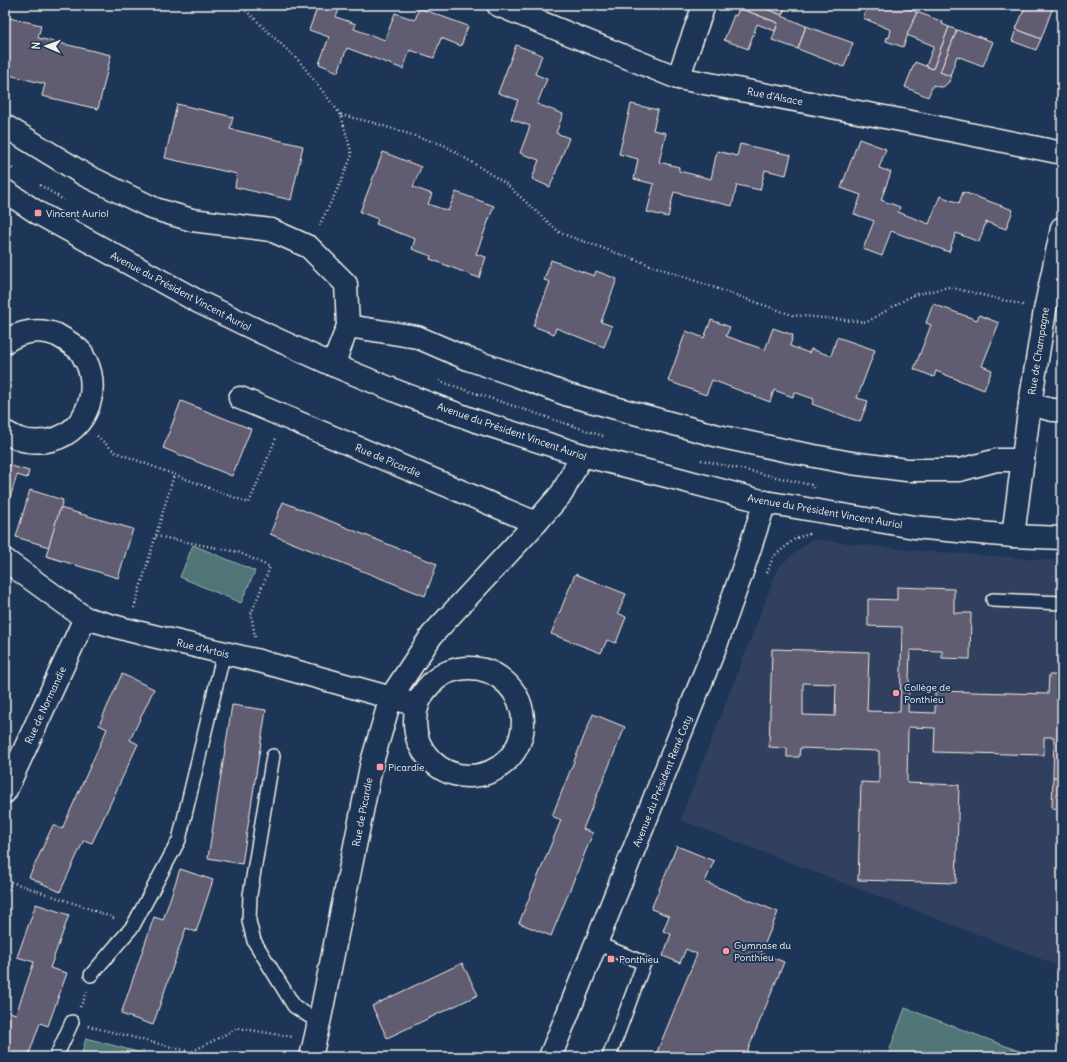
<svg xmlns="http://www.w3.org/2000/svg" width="1067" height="1062" viewBox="0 0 1067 1062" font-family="Delius,sans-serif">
	<rect width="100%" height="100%" fill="#1d3557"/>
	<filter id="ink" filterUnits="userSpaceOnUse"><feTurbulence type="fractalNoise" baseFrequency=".025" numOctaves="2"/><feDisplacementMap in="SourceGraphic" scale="8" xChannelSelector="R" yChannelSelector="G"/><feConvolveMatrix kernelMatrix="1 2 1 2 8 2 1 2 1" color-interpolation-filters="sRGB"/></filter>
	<g filter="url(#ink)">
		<polygon fill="#31415f" points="812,539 910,550 1062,561 1062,967 680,820 779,566"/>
		<g fill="#507576" stroke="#a2b3af">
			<polygon points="193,545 255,571 241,603 180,577"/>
			<polygon points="905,1008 1035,1057 887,1057"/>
			<polygon points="86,1038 145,1054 146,1057 81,1057"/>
		</g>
		<g fill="#615c71" stroke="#f4f1e8" fill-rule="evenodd">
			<polygon points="301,5 341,5 336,17 356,24 354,29 385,40 395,13 415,20 419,8 468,26 461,46 441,38 434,58 410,50 403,69 347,48 338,72 319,64 329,37 309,30 316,11"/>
			<polygon points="655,5 666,5 664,9"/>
			<polygon points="740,5 756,5 782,15 782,16 806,26 798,49 772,40 778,23 739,8"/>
			<polygon points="756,5 783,5 786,6 782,15"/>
			<polygon points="868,5 899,5 917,12 903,47 886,41 887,37 889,38 891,30 863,18"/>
			<polygon points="1026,5 1047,5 1053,7 1041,39 1016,29"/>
			<polygon points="739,8 778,23 775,31 757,24 748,49 724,40 734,15 736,16"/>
			<polygon points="917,12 943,22 942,24 949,27 933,69 926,66 934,46 907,35"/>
			<polygon points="5,17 41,25 38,38 111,55 98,109 42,96 45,84 5,74"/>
			<polygon points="806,26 853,43 844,67 798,49"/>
			<polygon points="949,27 957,30 940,72 951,76 949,82 943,87 939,87 933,85 928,97 905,87 915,62 933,69"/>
			<polygon points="1016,29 1041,39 1036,50 1012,41"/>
			<polygon points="957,30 965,33 966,32 993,42 983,66 957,56 950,76 940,72"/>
			<polygon points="516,45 542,55 535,74 547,79 537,104 563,114 556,133 569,138 550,187 532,179 539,160 520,153 530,126 511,119 518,100 498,93"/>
			<polygon points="177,104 233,117 230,129 303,146 291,200 235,187 237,174 165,158"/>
			<polygon points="631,104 658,110 653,130 666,133 659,162 679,167 679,171 711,179 717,151 737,156 740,144 791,155 786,175 765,170 760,190 737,185 732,206 674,192 668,217 647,212 654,184 634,179 638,159 619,154"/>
			<polygon points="859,139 886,149 879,168 891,172 881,200 900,207 898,212 929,224 940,196 959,203 963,192 1013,210 1006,229 986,222 979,242 956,233 949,252 891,231 882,256 863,249 874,221 854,214 861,195 841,188"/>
			<polygon points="383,152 421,167 413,187 432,194 428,204 448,211 456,192 494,206 476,254 486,257 479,278 430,259 431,256 412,249 415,239 376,224 378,219 360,212"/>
			<polygon points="551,260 594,276 596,271 617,279 601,322 612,326 604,347 556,328 554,334 533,326 550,282 544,280"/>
			<polygon points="933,304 977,320 979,315 999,323 982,366 992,370 984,390 936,371 934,377 914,369 931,325 926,323"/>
			<polygon points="711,320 730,327 726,336 765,350 773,328 793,335 790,346 809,353 811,349 831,356 837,337 875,350 857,398 868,401 860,422 812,404 814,399 794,392 793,397 774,390 770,402 712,380 706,395 668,381 686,331 704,338"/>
			<polygon points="181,401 251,429 232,476 163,448"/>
			<polygon points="1060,436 1062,436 1062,457 1059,457"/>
			<polygon points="8,465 29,471 27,478 17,475 5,514 5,470 6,470"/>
			<polygon points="30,490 63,500 49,547 16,537"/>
			<polygon points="283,502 437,564 425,596 270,534"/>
			<polygon points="60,508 133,529 118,578 46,556"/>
			<polygon points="575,574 626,594 618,613 626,617 616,643 607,640 601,653 551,634"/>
			<path d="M 897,587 L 954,589 L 954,613 L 971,613 L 970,659 L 942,658 L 942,651 L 910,650 L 908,712 L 935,713 L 935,691 L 1048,694 L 1049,675 L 1062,675 L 1062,778 L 1053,777 L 1054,737 L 1044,737 L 1044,755 L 934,752 L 935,728 L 908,727 L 907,783 L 959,785 L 956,883 L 858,880 L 861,782 L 879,783 L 879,751 L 800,748 L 799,757 L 787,757 L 787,748 L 769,747 L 772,649 L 869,652 L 867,711 L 900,712 L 902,627 L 868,626 L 868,599 L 897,600 ZM 803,683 L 836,684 L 835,716 L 803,715 Z"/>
			<polygon points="122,674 154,689 130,740 138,744 92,843 84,840 60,892 29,877 53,825 62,829 107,729 99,725"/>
			<polygon points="232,705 266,710 242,864 208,858"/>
			<polygon points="593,714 625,727 583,829 593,833 551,936 519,923 561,820 552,816"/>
			<polygon points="1053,777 1062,778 1062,809 1052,808"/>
			<polygon points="677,846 714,861 705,882 778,912 761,953 784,962 745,1057 655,1057 697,954 686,949 680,963 663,956 671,934 663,931 669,916 651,909"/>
			<polygon points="180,869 213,880 196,932 186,928 153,1025 121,1014 154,917 163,920"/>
			<polygon points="36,904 69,915 50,968 67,973 48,1026 40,1023 28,1057 5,1057 5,1016 7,1011 16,1014 34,962 17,957"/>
			<polygon points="462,963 478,995 387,1038 372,1006"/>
			<polygon points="209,1052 224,1057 208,1057"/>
		</g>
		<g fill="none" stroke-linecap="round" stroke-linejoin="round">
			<defs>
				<g id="lane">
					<polyline points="993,600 1062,603"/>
					<polyline points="273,756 250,895 249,921 254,941 294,1006 309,1016 320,1018"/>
					<polyline points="596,943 644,963 609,1057"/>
					<polyline points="91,975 133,926 179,840 224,652"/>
					<polyline points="56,1057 72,1022"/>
				</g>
				<g id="street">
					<polyline points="498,5 678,78 911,122 1062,153"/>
					<polyline points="678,78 704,5"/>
					<polyline points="5,126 85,175 155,209 192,220 271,230 309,247 346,284 348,326 333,365"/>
					<polyline points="348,326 417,337 468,359 518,376 568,395 718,436 788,451 851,463 907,470 960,470 997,460 1023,460"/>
					<path d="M 5,342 C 20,331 40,328 57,335 C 66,340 75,345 82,353 C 83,356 84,359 86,361 C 102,394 83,436 46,441 C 37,442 28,442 19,439 C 14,437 9,434 5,432"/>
					<polyline points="240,398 536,523"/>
					<polyline points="1030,404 1052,410 1062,410"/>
					<polyline points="765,502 914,527 1013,536 1062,538"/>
					<polyline points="1013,536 1030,404 1045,310 1062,228"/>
					<polyline points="5,560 85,618 128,630 259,661 417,705"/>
					<circle cx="469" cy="722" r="54"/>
					<polyline points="5,792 85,618"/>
					<polyline points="311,1057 320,1018 372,762 391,697 432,635 536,523 562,493 582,455"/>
				</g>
				<polyline id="secondary" points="5,191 38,213 199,302 265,334 333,365 401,393 476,421 582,455 667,476 765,502 741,575 716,645 566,1018 550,1057"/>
			</defs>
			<use href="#lane" stroke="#f4f1e8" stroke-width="16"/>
			<use href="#street" stroke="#f4f1e8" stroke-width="25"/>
			<use href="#secondary" stroke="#f4f1e8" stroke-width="25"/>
			<g stroke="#f4f1e8" stroke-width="2.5" stroke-dasharray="1 3" stroke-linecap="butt">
				<polyline points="240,5 300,62 341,115 352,155 340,184 318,228"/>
				<polyline points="341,115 371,122 444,145 505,183 560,233 792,315 867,322 913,295 949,287 1023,305"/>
				<polyline points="5,164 13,169"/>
				<polyline points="40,185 64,200"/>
				<polyline points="439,381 603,436"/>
				<polyline points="97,436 115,452 249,503 276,438"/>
				<polyline points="701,460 811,485 814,488"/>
				<polyline points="156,536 238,552 270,567 251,614 255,637"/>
				<polyline points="767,573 773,557 796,538 809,534 810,532"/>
				<polyline points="134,608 174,475"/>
				<polyline points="5,901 11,882 82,906 116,919"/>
				<polyline points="80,1007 85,997 87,991"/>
				<polyline points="88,1026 191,1052 238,1028 293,1037"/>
			</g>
			<use href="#lane" stroke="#1d3557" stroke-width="13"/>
			<use href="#street" stroke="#1d3557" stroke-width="22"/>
			<use href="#secondary" stroke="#1d3557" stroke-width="22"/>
		</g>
	</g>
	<g fill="#ff9aa2" stroke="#1d3557" stroke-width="1.5">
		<rect x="34" y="209" width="8" height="8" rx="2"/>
		<circle cx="896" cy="693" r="4"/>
		<rect x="376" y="763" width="8" height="8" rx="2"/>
		<circle cx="726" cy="951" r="4"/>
		<rect x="607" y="955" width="8" height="8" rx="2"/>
	</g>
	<g text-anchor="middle" stroke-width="4" stroke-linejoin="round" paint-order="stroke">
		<g font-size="10" fill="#f4f1e8" stroke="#1d3557">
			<text transform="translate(775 96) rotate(11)" y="4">Rue d'Alsace</text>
			<text transform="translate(181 291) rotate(28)" y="4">Avenue du Président Vincent Auriol</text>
			<text transform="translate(1038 351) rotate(-81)" y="4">Rue de Champagne</text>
			<text transform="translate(512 431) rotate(19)" y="4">Avenue du Président Vincent Auriol</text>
			<text transform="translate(388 460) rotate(23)" y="4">Rue de Picardie</text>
			<text transform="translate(825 511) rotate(10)" y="4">Avenue du Président Vincent Auriol</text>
			<text transform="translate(203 648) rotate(13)" y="4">Rue d'Artois</text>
			<text transform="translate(45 705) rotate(-65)" y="4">Rue de Normandie</text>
			<text transform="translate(662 781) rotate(-68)" y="4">Avenue du Président René Coty</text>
			<text transform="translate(362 812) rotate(-79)" y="4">Rue de Picardie</text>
		</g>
		<g font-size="10" fill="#f4f1e8" stroke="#1d3557" text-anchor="start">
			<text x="46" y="217">Vincent Auriol</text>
			<text x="904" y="691">Collège de<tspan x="904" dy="12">Ponthieu</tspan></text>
			<text x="388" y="771">Picardie</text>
			<text x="734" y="949">Gymnase du<tspan x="734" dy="12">Ponthieu</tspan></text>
			<text x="619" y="963">Ponthieu</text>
		</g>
	</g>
	<rect width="1067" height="1062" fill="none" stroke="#1d3557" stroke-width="20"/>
	<rect x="10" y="10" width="1047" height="1042" fill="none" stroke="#f4f1e8" stroke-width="1.5" filter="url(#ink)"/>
	<g transform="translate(46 46) rotate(272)" stroke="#1d3557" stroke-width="3" paint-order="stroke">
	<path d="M0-3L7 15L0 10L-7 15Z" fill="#f4f1e8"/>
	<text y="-6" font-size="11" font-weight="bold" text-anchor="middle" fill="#f4f1e8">N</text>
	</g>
</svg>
